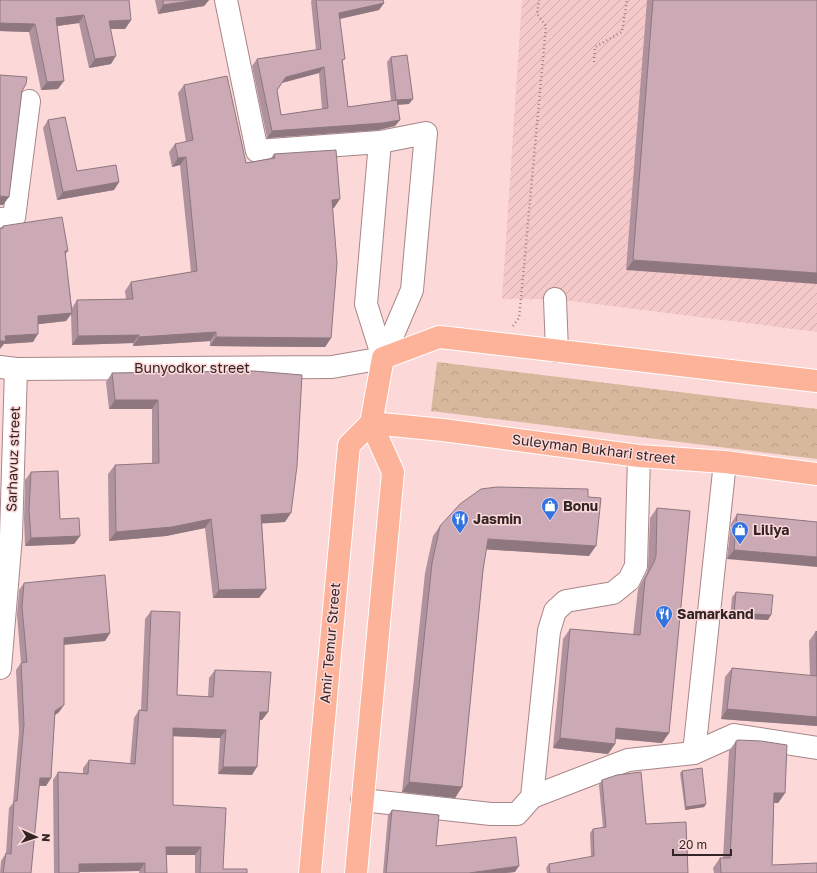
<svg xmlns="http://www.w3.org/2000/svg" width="817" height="873" viewBox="0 0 817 873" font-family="'Golos Text',sans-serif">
	<defs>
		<pattern id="industrial-furrows" width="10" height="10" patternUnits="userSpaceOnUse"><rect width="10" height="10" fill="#f5c9ca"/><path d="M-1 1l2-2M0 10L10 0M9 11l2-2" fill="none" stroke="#d2acad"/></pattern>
		<pattern id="park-crowns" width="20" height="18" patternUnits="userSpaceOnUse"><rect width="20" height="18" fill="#d8b89c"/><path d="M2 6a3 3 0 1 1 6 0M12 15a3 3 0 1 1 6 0" fill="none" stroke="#ba9e86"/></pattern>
	</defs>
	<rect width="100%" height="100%" fill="#fdd8d8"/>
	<polygon fill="url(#industrial-furrows)" points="522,0 817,0 817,332 555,299 502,299"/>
	<polygon fill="url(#park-crowns)" points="437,362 817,409 817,459 431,411"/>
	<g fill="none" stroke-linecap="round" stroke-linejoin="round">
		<defs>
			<g id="minor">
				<polyline points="226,0 257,151 380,142 426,133 412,290 383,358"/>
				<polyline points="380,142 366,304 383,358"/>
				<polyline points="0,219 14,218 29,101"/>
				<polyline points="555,299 557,351"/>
				<polyline points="0,367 16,369 332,367 383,358"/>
				<polyline points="0,668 11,536 16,369"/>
				<polyline points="694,753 725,462"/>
				<polyline points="532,797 628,760 694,753 734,735 817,748"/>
				<polyline points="362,800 491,814 517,814 532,797 549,631 555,611 566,601 613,593 629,580 636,566 639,456"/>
			</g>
			<g id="major">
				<polyline points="371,423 443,430 639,456 725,462 817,474"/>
				<polyline points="310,873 349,445 371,423"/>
				<polyline points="356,873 393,472 371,423 383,358 439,337 449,338 817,381"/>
			</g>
		</defs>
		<use href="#minor" stroke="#a88687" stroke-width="24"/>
		<use href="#major" stroke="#fff" stroke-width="24"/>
		<g stroke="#9d8383" stroke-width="2.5" stroke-dasharray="1 3" stroke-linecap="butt">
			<polyline points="594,62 595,47 622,32 627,0"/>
			<polyline points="513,326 519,318 521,299 546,26 537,14 539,0"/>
		</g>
		<use href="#minor" stroke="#fff" stroke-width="22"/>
		<use href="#major" stroke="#fdb39a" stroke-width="22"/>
	</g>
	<g fill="#af929d" fill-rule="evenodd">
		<polygon points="0,0 131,20 125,29 111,29 111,64 89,68 79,23 57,26 58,89 41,90 29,32 0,31"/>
		<polygon points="155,0 209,0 204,6 158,14"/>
		<path d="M 312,0 L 383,0 L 384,3 L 379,10 L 340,19 L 343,62 L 348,107 L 391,101 L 387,62 L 391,57 L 409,104 L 397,105 L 400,120 L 395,126 L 378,130 L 267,138 L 252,66 L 257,59 L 316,50 L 311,1 ZM 319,73 L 322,109 L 281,115 L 277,90 L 282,83 Z"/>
		<polygon points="647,0 817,0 626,270"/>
		<polygon points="184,85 246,163 271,158 274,154 334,208 333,208 331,338 325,347 210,346 210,341 133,346 133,343 72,345 71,314 66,321 38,324 33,342 4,344 1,228 3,226 68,251 65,255 72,308 77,300 126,299 125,291 131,282 191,272 180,165 172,167 169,152 175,144 186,142 178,93"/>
		<polygon points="48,120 77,171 119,182 114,190 57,200 43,128"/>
		<polygon points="254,371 285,522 262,523 266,589 259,598 213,598 205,528 166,536 109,541 108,474 115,465 152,464 152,409 109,409 106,382 112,373"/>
		<polygon points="31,472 60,519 80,536 74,544 25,546 24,518 25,480"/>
		<polygon points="657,508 669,733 662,743 615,739 615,744 608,754 553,748 563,639 570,629 633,635 638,589 647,572 648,566 650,518"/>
		<polygon points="737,514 817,522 727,559 731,524"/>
		<polygon points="440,526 589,556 486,549 483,570 462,787 455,798 402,792 425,573 433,536"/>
		<polygon points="24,583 110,633 105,641 64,645 64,705 59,712 55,715 51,778 46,786 39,786 31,873 0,873 1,861 6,853 9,808 13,803 19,732 16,670 21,663 17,615 19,590"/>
		<polygon points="736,592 768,620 730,618 732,597"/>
		<polygon points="151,611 177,695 208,697 209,678 215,670 268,712 262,720 260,720 252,775 218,774 220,738 173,736 173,805 223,869 247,873 195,873 195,855 166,855 167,873 139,873 139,871 79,872 79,873 54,873 53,780 58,772 83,774 83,768 89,760 130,764 134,718 139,710 141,710 145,619"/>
		<polygon points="816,631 817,632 817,726 721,719 725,677 732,668 810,676 809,641"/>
		<polygon points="736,741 785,793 778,803 774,803 772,865 817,873 714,873 713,868 720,858 723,858 729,751"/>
		<polygon points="682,771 706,804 704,807 685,810 680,773"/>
		<polygon points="602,780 646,824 688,873 547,873 546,868 549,864 591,857 590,833 593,829 603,828 599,785"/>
		<polygon points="392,810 436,846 515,872 505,873 383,873 388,815"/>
	</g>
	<g fill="#8e777f">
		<polygon points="197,0 209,0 204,6 158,14 163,5"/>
		<polygon points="384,3 379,10 334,20 339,13"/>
		<polygon points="84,15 79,23 50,27 56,18"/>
		<polygon points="131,20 125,29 103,29 109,21"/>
		<polygon points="0,23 35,24 29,32 0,31"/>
		<polygon points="116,56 111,64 89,68 95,59"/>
		<polygon points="324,67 319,73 281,83 286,77"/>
		<polygon points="64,81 58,89 41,90 47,82"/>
		<polygon points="413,99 409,104 392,105 396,100"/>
		<polygon points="400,120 395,126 378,130 267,138 272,131"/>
		<polygon points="186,157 180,165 172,167 178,158"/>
		<polygon points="119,182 114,190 57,200 63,192"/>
		<polygon points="0,196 9,197 3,205 0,205"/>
		<polygon points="340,199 334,208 326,208 332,200"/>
		<polygon points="633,260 817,273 817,284 626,270"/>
		<polygon points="72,313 66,321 32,325 38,316"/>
		<polygon points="216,332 210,341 133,346 139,337"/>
		<polygon points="38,334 33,342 4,344 0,349 0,341 5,336"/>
		<polygon points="139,335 133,343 72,345 78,336"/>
		<polygon points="216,337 331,338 325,347 210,346"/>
		<polygon points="115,400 158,400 152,409 109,409"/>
		<polygon points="291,513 285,522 255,524 261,515"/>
		<polygon points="211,519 205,528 166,536 109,541 116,532"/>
		<polygon points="80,536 74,544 25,546 31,538"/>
		<polygon points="488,539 596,546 589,556 480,549"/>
		<polygon points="734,550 817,557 817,567 727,559"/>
		<polygon points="266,589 259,598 213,598 219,590"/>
		<polygon points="734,613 771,615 768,620 730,618"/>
		<polygon points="110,633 105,641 59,645 64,638"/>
		<polygon points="64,705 59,712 50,719 55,711"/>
		<polygon points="727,709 817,717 817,726 721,719"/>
		<polygon points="260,712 268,712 262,720 254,720"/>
		<polygon points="173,728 226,730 220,738 167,736"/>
		<polygon points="616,728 669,733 662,743 609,738"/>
		<polygon points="560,738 615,744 608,754 553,748"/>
		<polygon points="223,767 257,767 252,775 218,774"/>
		<polygon points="40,778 51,778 46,786 35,785"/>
		<polygon points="409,782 462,787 455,798 402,792"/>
		<polygon points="774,793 785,793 778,803 767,802"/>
		<polygon points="706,804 704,807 685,810 686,807"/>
		<polygon points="166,847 201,847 195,855 161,855"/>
		<polygon points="145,863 139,871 73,872 79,864"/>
		<polygon points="519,866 515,872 505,873 469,873"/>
	</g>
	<g fill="#cbaab6" stroke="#8e777f" fill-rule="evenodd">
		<polygon points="0,0 129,0 131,20 109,21 116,56 95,59 84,15 56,18 64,81 47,82 35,24 0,23"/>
		<polygon points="163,0 197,0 163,5"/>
		<path d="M 316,0 L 383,0 L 384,3 L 339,13 L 345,59 L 342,60 L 348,107 L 397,100 L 400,120 L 383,123 L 272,131 L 257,59 L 321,49 ZM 324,67 L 328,108 L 281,115 L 277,90 L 286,77 Z"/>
		<polygon points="653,0 817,0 817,273 633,260"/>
		<polygon points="407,55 413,99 396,100 391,57"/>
		<polygon points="0,75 27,77 26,84 22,91 9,197 0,196"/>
		<polygon points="227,76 246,163 275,158 274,154 336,150 340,199 332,200 337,263 331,338 216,337 216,332 139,337 139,335 78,336 77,300 133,299 131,282 197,271 186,157 178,158 175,144 193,140 184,85"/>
		<polygon points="65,117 77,171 116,165 119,182 63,192 48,120"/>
		<polygon points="62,217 68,251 65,251 72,313 38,316 38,334 5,336 6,341 0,341 0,228 3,228 3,226"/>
		<polygon points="254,371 302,375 297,466 291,513 261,515 266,589 219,590 211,519 172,527 116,532 115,465 159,463 158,400 115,400 112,373"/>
		<polygon points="58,471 60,519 79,518 80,536 31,538 29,510 31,472"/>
		<polygon points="497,487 588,489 588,497 601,498 596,546 488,539 483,570 462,787 409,782 432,563 440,526 460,504 481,489"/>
		<polygon points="657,508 690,511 669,733 616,728 615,744 560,738 570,629 640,635 645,579 654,562 656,556"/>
		<polygon points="737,514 817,522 817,557 734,550"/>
		<polygon points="105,575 110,633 64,638 64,705 55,711 51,778 40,778 31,873 3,873 6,853 11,854 14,801 17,801 24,724 21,663 27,662 22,607 24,583"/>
		<polygon points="736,592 773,595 771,615 734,613"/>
		<polygon points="151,611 180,612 177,695 213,697 215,670 271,672 268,712 260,712 257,767 223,767 226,730 173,728 173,805 226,808 223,869 247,869 247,873 200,873 201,847 166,847 167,873 145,873 145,863 79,864 79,873 59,873 58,772 88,774 89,760 135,764 139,710 147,711"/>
		<polygon points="816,631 817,632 817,717 727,709 732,668 817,676"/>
		<polygon points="738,740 761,741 787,745 785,793 774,793 772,865 817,863 817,873 721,873 720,858 730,858 736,741"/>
		<polygon points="702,768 706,804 686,807 682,771"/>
		<polygon points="641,772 646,824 686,822 688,873 550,873 549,864 594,856 593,829 606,827 602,780 617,775"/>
		<polygon points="392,810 439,815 436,846 516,837 519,866 469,873 386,873"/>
	</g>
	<defs>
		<symbol id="shop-pin" viewBox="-11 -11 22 30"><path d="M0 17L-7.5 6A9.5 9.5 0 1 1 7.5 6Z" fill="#3173e0" stroke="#fdd8d8"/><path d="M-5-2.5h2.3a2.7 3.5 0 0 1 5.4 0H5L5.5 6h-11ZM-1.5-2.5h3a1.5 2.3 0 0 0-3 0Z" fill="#fff"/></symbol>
		<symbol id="restaurant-pin" viewBox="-11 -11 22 30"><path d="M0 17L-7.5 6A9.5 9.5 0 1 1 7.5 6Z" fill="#3173e0" stroke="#fdd8d8"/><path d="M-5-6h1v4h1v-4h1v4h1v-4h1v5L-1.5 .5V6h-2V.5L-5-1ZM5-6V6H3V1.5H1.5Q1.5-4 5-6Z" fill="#fff"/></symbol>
	</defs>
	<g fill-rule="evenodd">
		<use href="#shop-pin" x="540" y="496" width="20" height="27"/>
		<use href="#restaurant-pin" x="450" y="509" width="20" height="27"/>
		<use href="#shop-pin" x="730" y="520" width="20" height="27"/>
		<use href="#restaurant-pin" x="654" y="604" width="20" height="27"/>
	</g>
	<g text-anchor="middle" stroke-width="3" stroke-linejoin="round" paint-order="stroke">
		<g font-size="14" fill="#332525" stroke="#fdd8d8">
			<text x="192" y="373">Bunyodkor street</text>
			<text transform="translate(594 449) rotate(7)" y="5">Suleyman Bukhari street</text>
			<text transform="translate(13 459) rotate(-88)" y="5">Sarhavuz street</text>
			<text transform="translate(330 643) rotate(-85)" y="5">Amir Temur Street</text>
		</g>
		<g font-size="14" font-weight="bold" fill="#332525" stroke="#fdd8d8" text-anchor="start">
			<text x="563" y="511">Bonu</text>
			<text x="473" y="524">Jasmin</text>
			<text x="753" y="535">Liliya</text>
			<text x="677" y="619">Samarkand</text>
		</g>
	</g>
	<g transform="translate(36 837) rotate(93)" stroke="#fdd8d8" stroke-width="3" paint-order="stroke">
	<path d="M0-3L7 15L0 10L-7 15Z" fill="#332525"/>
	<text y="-6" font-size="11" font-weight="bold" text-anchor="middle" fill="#332525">N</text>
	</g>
	<path d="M673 849v6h58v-6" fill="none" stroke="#332525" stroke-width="2"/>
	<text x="679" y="849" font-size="12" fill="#332525" stroke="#fdd8d8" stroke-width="3" paint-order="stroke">20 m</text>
</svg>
